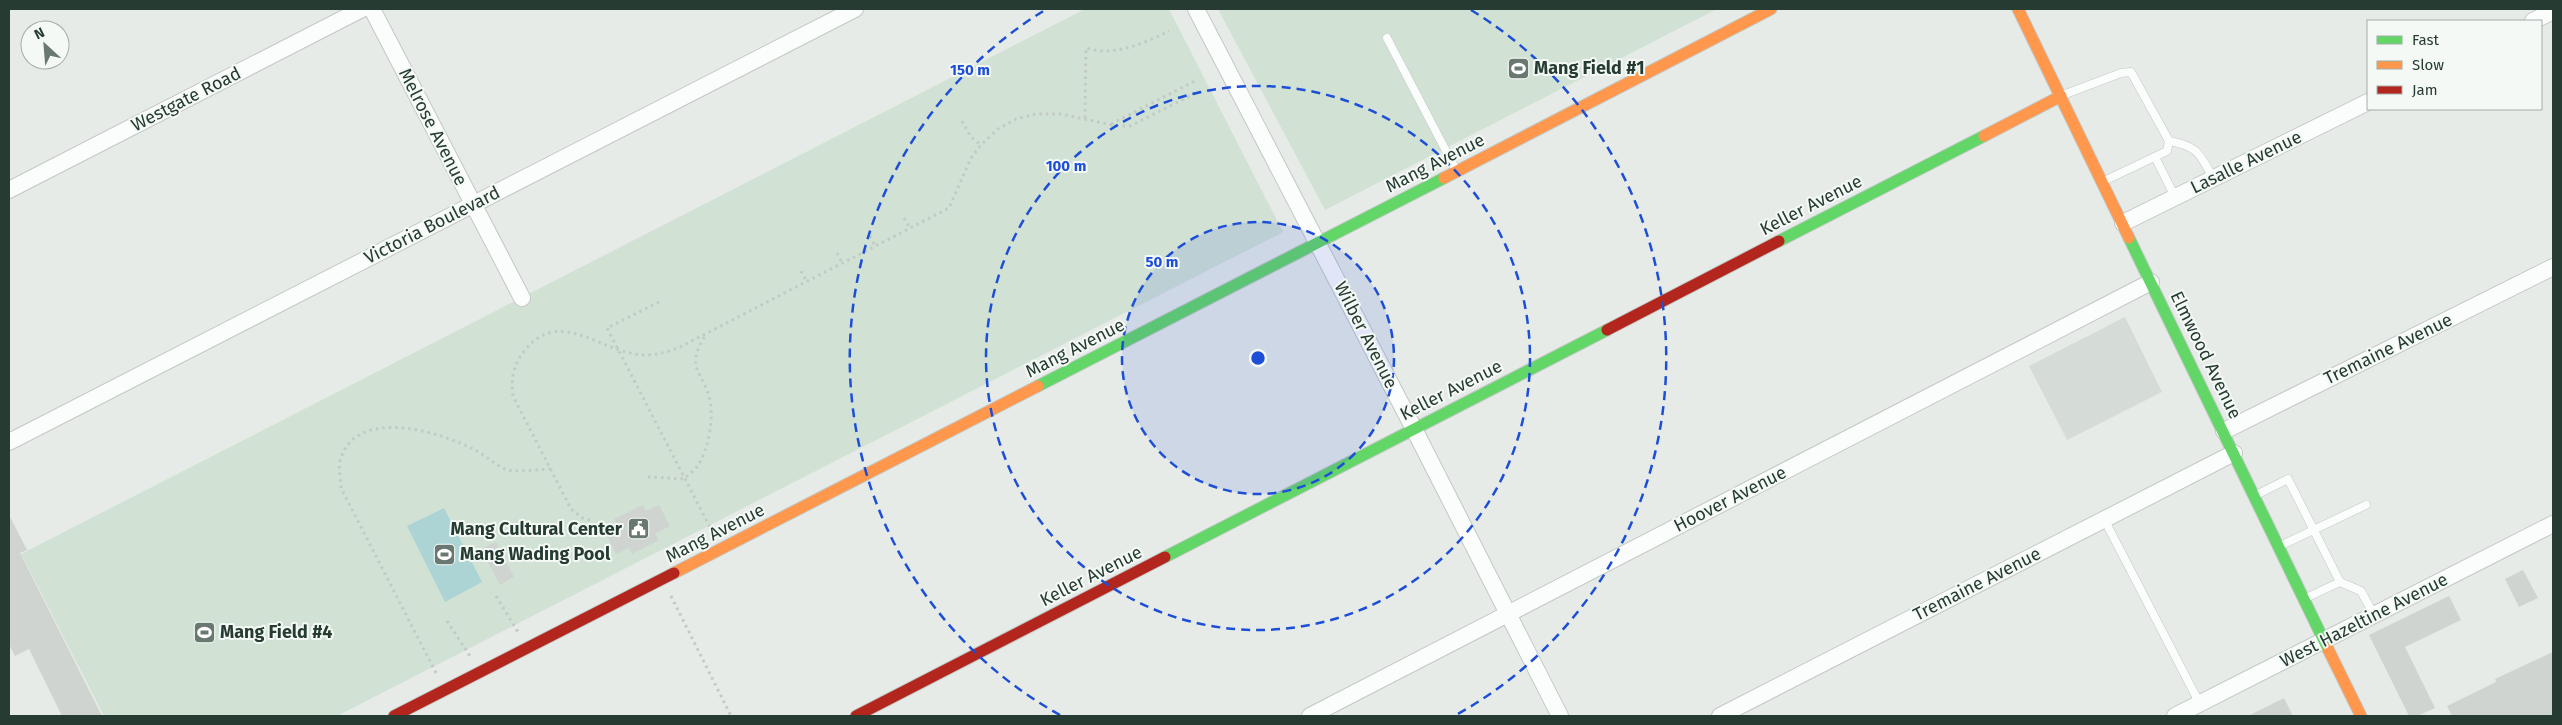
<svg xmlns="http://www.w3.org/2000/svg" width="2562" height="725" viewBox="0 0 2562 725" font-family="'Fira Sans',sans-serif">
	<rect width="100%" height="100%" fill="#e6ebe8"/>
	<polygon fill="#d5dcd8" points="2125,317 2162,392 2067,440 2029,366"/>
	<g fill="#d1e2d4">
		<polygon points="1085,9 1169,9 1283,232 337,716 104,716 21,554"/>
		<polygon points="1218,9 1717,9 1325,210"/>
	</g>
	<polygon fill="#acd4d4" points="444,508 482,582 445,602 407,526"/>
	<g fill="#cfd4d1">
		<polygon points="643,505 646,511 659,505 670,526 655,534 659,540 632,554 629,548 616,554 605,532 618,526 614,519"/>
		<polygon points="9,515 27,550 20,553 102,716 62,716 29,649 15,656 9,644"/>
		<polygon points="496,542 514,577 500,585 481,549"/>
		<polygon points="2523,570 2538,598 2519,607 2505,579"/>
		<polygon points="2449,596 2461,620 2405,647 2435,708 2417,716 2409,716 2369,635"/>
		<polygon points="2553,652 2553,716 2452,716 2447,706 2496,682 2495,679"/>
		<polygon points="2284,698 2293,716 2248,716"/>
	</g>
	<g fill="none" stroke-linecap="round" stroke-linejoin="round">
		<defs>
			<g id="lane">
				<polyline points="1387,38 1456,170"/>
				<polyline points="2063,95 2121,73 2131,72 2169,141 2167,151 2104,181"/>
				<path d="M 2169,141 C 2198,146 2200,154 2213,178"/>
				<polyline points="2155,157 2175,197"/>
				<polyline points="2256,495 2288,479 2340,582 2361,591 2374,615"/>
				<polyline points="2104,519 2200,704"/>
				<polyline points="2280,546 2366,505"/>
				<polyline points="2306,598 2340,582"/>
			</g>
			<g id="street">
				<polyline points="372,9 522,298"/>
				<polyline points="1196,9 1414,429 1560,716"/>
				<polyline points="2533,21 2553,11"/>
				<polyline points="9,190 362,9"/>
				<polyline points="2123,223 2368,102"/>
				<polyline points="2224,431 2553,267"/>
				<polyline points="9,442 855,9"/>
				<polyline points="1310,716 2151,282"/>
				<polyline points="1720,716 2234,453"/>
				<polyline points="2175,716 2553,524"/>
			</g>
			<g id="fast">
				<polyline points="2129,238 2328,649"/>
				<polyline points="1779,241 1984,136"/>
				<polyline points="1038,386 1444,178"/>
				<polyline points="1165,557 1607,330"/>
			</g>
			<g id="slow">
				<polyline points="2018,9 2129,238"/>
				<polyline points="1984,136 2061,96"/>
				<polyline points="1444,178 1771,9"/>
				<polyline points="674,573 1038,386"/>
				<polyline points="2328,649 2361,716"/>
			</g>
			<g id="jam">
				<polyline points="1607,330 1779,241"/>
				<polyline points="394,716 674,573"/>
				<polyline points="856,716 1165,557"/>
			</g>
		</defs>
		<use href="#lane" stroke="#c3c8c5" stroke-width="9"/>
		<use href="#street" stroke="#c3c8c5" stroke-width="18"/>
		<use href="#fast" stroke="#c2c8c5" stroke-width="13"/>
		<use href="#slow" stroke="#c2c8c5" stroke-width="13"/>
		<use href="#jam" stroke="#c2c8c5" stroke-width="13"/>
		<g stroke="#c3cac6" stroke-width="3" stroke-dasharray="2.5 4" stroke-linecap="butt">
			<path d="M 1085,118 L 1086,48 C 1113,57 1145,43 1169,31"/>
			<polyline points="962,121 971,137 981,145"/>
			<polyline points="1111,124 1195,81"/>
			<polyline points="904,218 910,228"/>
			<polyline points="870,236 875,246"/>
			<polyline points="837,253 842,263"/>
			<polyline points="801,271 807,282"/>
			<polyline points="659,302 607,328 712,531"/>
			<path d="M 648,477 L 684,479 C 688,475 693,472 696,468 C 708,452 714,420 710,401 C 704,371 684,370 705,336"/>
			<path d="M 590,520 L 584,519 L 571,509 L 513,396 C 511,378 513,365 525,350 C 559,309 596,348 635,354 C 651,357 665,353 680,347 L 949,208 L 971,158 L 981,145 L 998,129 L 1016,119 L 1036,114 L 1061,114 L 1117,126 L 1130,126 L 1200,91"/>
			<polyline points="496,596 518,632"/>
			<polyline points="671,596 731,716"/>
			<polyline points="447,621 470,656"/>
			<path d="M 436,673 L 341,488 C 341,480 338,469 340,461 C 355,405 441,432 475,450 C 485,455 494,464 505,469 C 514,473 539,469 551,469"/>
		</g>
		<use href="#lane" stroke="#fbfcfc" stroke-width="8"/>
		<use href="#street" stroke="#fbfcfc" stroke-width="16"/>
		<use href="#fast" stroke="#63d668" stroke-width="11"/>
		<use href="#slow" stroke="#ff974d" stroke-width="11"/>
		<use href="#jam" stroke="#b3261e" stroke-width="11"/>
	</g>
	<circle cx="1258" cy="358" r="136" fill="#1d4ed8" fill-opacity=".12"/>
	<g fill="none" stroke="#1d4ed8" stroke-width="2.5" stroke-dasharray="9 6">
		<circle cx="1258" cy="358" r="136"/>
		<circle cx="1258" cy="358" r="272"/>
		<path d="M1060 715A408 408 0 0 1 1045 10M1471 10A408 408 0 0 1 1456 715"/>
	</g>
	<defs>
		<symbol id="stadium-square" viewBox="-11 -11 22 22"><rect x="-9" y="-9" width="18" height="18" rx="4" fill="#697972" stroke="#f5f9f6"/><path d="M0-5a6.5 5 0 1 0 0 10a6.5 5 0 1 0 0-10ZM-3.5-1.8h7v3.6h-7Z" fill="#fff"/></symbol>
		<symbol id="civic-square" viewBox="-11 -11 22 22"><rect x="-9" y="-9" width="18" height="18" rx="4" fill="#697972" stroke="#f5f9f6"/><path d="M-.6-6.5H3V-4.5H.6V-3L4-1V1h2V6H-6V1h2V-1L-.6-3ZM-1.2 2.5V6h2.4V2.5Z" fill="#fff"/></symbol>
	</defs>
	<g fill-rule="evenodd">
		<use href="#stadium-square" x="1506" y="56" width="25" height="25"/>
		<use href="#civic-square" x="626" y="516" width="25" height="25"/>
		<use href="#stadium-square" x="432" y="542" width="25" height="25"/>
		<use href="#stadium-square" x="192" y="620" width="25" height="25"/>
	</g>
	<g text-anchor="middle" stroke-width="4" stroke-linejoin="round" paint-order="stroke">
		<g font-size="18" font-weight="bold" fill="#263c33" stroke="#f5f9f6" text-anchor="start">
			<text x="1534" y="74">Mang Field #1</text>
			<text x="622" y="535" text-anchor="end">Mang Cultural Center</text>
			<text x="460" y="560">Mang Wading Pool</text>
			<text x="220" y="638">Mang Field #4</text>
		</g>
		<g font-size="18" fill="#263c33" stroke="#f5f9f6">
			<text transform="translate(186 99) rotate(-27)" y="6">Westgate Road</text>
			<text transform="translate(433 127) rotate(63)" y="6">Melrose Avenue</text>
			<text transform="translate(2246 162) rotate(-26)" y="6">Lasalle Avenue</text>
			<text transform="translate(1435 163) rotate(-27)" y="6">Mang Avenue</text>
			<text transform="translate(1811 205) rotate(-27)" y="6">Keller Avenue</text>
			<text transform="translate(432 225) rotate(-27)" y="6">Victoria Boulevard</text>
			<text transform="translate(1366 335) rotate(63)" y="6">Wilber Avenue</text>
			<text transform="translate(1075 348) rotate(-27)" y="6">Mang Avenue</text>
			<text transform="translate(2388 349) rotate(-26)" y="6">Tremaine Avenue</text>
			<text transform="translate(2206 355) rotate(64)" y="6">Elmwood Avenue</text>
			<text transform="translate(1451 390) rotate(-27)" y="6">Keller Avenue</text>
			<text transform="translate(1730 499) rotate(-27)" y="6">Hoover Avenue</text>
			<text transform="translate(715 533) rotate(-27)" y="6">Mang Avenue</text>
			<text transform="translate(1091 576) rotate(-27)" y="6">Keller Avenue</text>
			<text transform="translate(1977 584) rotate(-27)" y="6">Tremaine Avenue</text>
			<text transform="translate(2364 620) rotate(-27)" y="6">West Hazeltine Avenue</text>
		</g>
	</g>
	<circle cx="1258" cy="358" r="8" fill="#1d4ed8" stroke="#f5f9f6" stroke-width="2.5"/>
	<g font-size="15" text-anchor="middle" font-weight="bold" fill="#1d4ed8" stroke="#f5f9f6" stroke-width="4" stroke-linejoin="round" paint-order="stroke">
		<text x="970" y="75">150 m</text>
		<text x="1066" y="171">100 m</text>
		<text x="1162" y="267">50 m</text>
	</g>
	<rect width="2562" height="725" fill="none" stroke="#263c33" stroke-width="20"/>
	<rect x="2367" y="20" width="175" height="90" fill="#f5f9f6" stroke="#a2ada8"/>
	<rect x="2377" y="36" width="25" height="8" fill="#63d668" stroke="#a2ada8"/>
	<text x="2412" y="45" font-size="15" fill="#263c33">Fast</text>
	<rect x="2377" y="61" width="25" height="8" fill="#ff974d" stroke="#a2ada8"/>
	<text x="2412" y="70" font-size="15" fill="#263c33">Slow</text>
	<rect x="2377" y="86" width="25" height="8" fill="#b3261e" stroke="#a2ada8"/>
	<text x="2412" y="95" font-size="15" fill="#263c33">Jam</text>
	<g transform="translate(45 45) rotate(334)"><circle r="24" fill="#f5f9f6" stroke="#a2ada8"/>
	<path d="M0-4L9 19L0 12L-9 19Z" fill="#697972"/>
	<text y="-8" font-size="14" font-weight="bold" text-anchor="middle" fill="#263c33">N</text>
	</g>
</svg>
